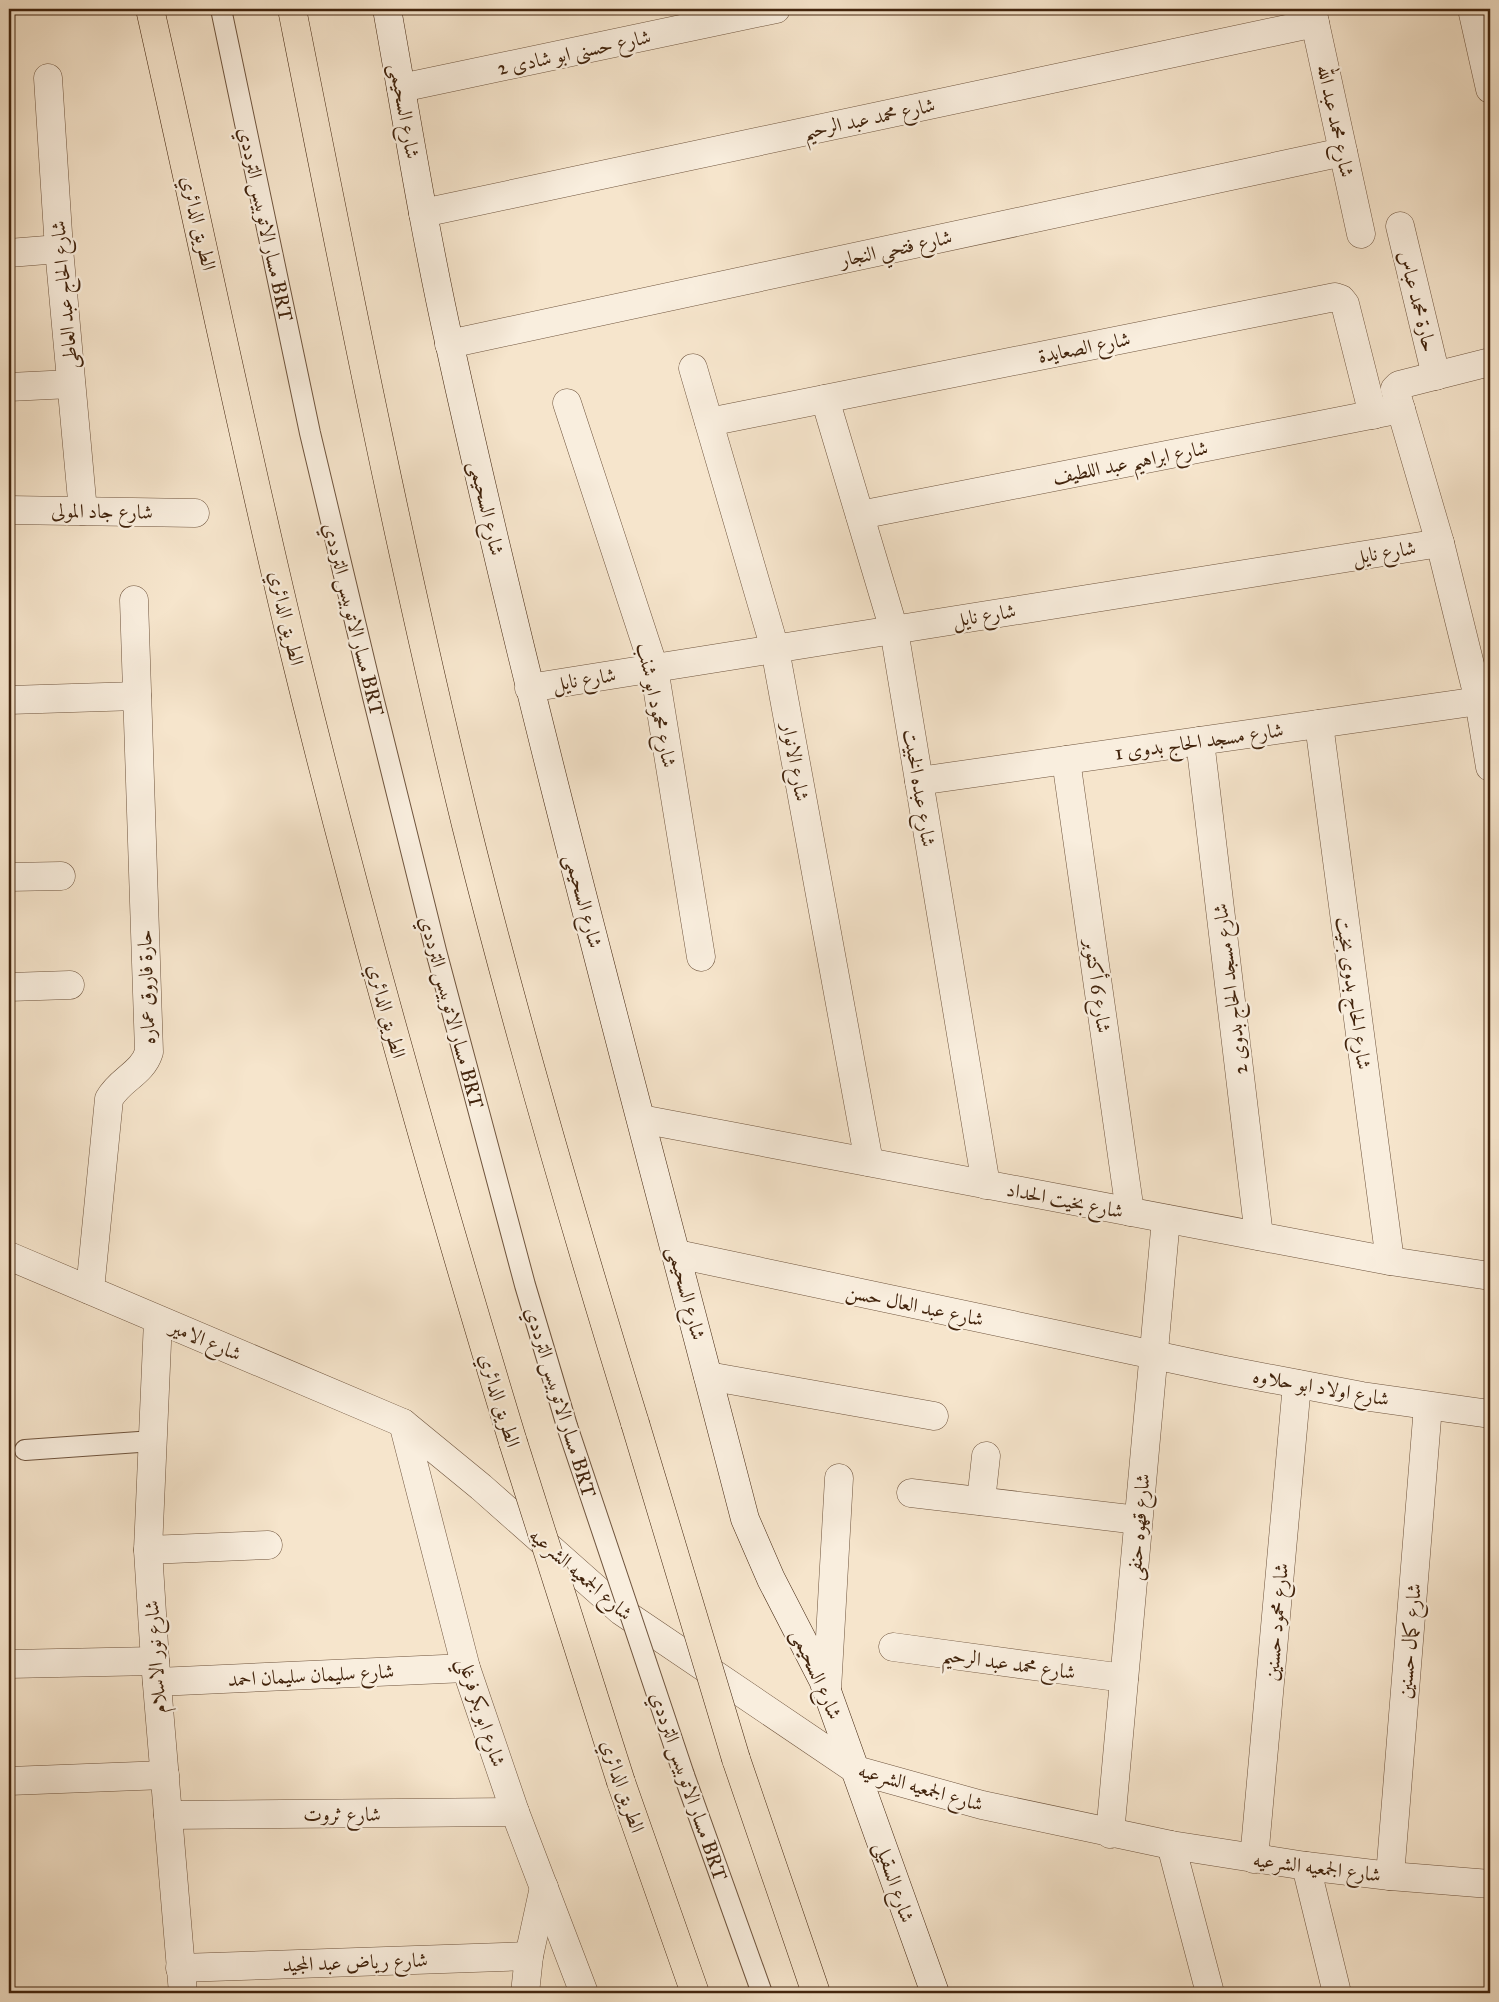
<svg xmlns="http://www.w3.org/2000/svg" width="1499" height="2002" viewBox="0 0 1499 2002" font-family="'IM FELL Great Primer',Amiri,serif">
	<rect width="100%" height="100%" fill="#f6e5cc"/>
	<filter id="stains"><feTurbulence type="fractalNoise" baseFrequency=".004" numOctaves="4"/><feColorMatrix values="0 0 0 0 .2 0 0 0 0 .09 0 0 0 0 .02 0 0 0 .5 -.17"/></filter>
	<radialGradient id="worn" r=".72"><stop offset=".6" stop-color="#630" stop-opacity="0"/><stop offset="1" stop-color="#630" stop-opacity=".3"/></radialGradient>
	<g fill="none" stroke-linecap="round" stroke-linejoin="round">
		<defs>
			<g id="lane">
				<polyline points="221,9 310,433 373,697 436,951 525,1285 567,1426"/>
				<polyline points="25,1450 153,1441"/>
				<polyline points="684,1775 762,1993"/>
			</g>
			<g id="street">
				<polyline points="1312,9 1361,234"/>
				<polyline points="1472,9 1490,89"/>
				<polyline points="48,78 59,249 83,511"/>
				<polyline points="401,88 776,9"/>
				<polyline points="423,213 1315,23"/>
				<polyline points="1400,226 1436,376"/>
				<polyline points="9,253 59,249"/>
				<polyline points="449,344 1343,152"/>
				<polyline points="1490,362 1399,385 1395,389 1440,543 1479,701 1490,767"/>
				<polyline points="693,368 775,649 869,1162"/>
				<polyline points="9,387 71,384"/>
				<polyline points="825,399 894,630 986,1185"/>
				<polyline points="567,403 654,668 701,957"/>
				<polyline points="709,422 1335,297 1341,299 1345,304 1373,415"/>
				<polyline points="9,510 195,513"/>
				<polyline points="860,515 1401,409"/>
				<polyline points="529,688 1440,543"/>
				<polyline points="9,700 137,696"/>
				<polyline points="1319,724 1390,1261"/>
				<polyline points="1200,741 1259,1236"/>
				<polyline points="1066,760 1130,1212"/>
				<polyline points="919,781 1479,701"/>
				<polyline points="9,877 61,876"/>
				<polyline points="9,987 70,985"/>
				<polyline points="641,1119 1390,1261 1490,1276"/>
				<polyline points="677,1254 1225,1370 1362,1396 1490,1414"/>
				<polyline points="9,1256 403,1423 481,1487 621,1611 856,1770 982,1805 1171,1845 1306,1866 1390,1876 1490,1884"/>
				<path d="M 90,1290 L 109,1099 C 120,1079 142,1074 149,1052 L 134,600"/>
				<polyline points="158,1320 148,1550 155,1661 183,1993"/>
				<polyline points="708,1376 934,1416"/>
				<polyline points="403,1423 466,1668 515,1812 584,1993"/>
				<polyline points="911,1493 1138,1520"/>
				<polyline points="981,1501 986,1456"/>
				<polyline points="148,1550 268,1545"/>
				<polyline points="893,1647 1124,1678"/>
				<polyline points="9,1664 155,1661"/>
				<polyline points="157,1682 466,1668"/>
				<polyline points="827,1690 839,1478"/>
				<polyline points="9,1781 165,1775"/>
				<polyline points="168,1815 515,1812"/>
				<polyline points="1110,1834 1166,1219"/>
				<polyline points="1171,1845 1210,1993"/>
				<polyline points="1254,1859 1297,1384"/>
				<polyline points="1306,1866 1337,1993"/>
				<polyline points="1390,1876 1428,1406"/>
				<polyline points="180,1968 529,1956"/>
				<polyline points="525,1993 529,1956 544,1887"/>
			</g>
			<path id="secondary" d="M 387,9 C 407,121 425,235 450,346 C 537,740 644,1129 745,1519 L 771,1579 L 823,1680 L 935,1993"/>
			<g id="highway">
				<path d="M 150,9 C 198,221 242,435 293,647 C 358,914 433,1178 513,1442"/>
				<path d="M 292,9 C 346,281 400,555 466,825 C 516,1026 574,1225 635,1423"/>
				<polyline points="736,1759 816,1993"/>
				<polyline points="621,1782 695,1993"/>
			</g>
		</defs>
		<use href="#lane" stroke="#6f543d" stroke-width="22"/>
		<use href="#street" stroke="#6f543d" stroke-width="29"/>
		<use href="#secondary" stroke="#42240d" stroke-width="29"/>
		<use href="#highway" stroke="#42240d" stroke-width="29"/>
		<use href="#lane" stroke="#f9eede" stroke-width="20"/>
		<use href="#street" stroke="#f9eede" stroke-width="28"/>
		<use href="#secondary" stroke="#f9eede" stroke-width="28"/>
		<use href="#highway" stroke="#f6e5cc" stroke-width="28"/>
		<defs>
			<polyline id="lane-bridge" points="567,1426 684,1775"/>
			<g id="highway-bridge">
				<polyline points="635,1423 736,1759"/>
				<polyline points="513,1442 621,1782"/>
			</g>
		</defs>
		<use href="#lane-bridge" stroke="#6f543d" stroke-width="22" stroke-linecap="butt"/>
		<use href="#highway-bridge" stroke="#42240d" stroke-width="29" stroke-linecap="butt"/>
		<use href="#lane-bridge" stroke="#f9eede" stroke-width="20"/>
		<use href="#highway-bridge" stroke="#f6e5cc" stroke-width="28"/>
	</g>
	<g text-anchor="middle" stroke-width="4.5" stroke-linejoin="round" paint-order="stroke">
		<g font-size="20" fill="#42240d" stroke="#f9eede">
			<text transform="translate(574 52) rotate(-12)" y="7">شارع حسنى ابو شادى 2</text>
			<text transform="translate(405 111) rotate(80)" y="7">شارع السحيمى</text>
			<text transform="translate(869 118) rotate(-12)" y="7">شارع محمد عبد الرحيم</text>
			<text transform="translate(1336 121) rotate(78)" y="7">شارع محمد عبد الله</text>
			<text transform="translate(199 223) rotate(77)" y="7">الطريق الدائري</text>
			<text transform="translate(266 224) rotate(78)" y="7">مسار الاتوبيس الترددي BRT</text>
			<text transform="translate(896 248) rotate(-12)" y="7">شارع فتحي النجار</text>
			<text transform="translate(64 295) rotate(-95)" y="7">شارع الحاج عبد العاطى</text>
			<text transform="translate(1418 301) rotate(76)" y="7">حارة محمد عباس</text>
			<text transform="translate(1084 347) rotate(-11)" y="7">شارع الصعايدة</text>
			<text transform="translate(1130 462) rotate(-11)" y="7">شارع ابراهيم عبد اللطيف</text>
			<text transform="translate(487 508) rotate(77)" y="7">شارع السحيمى</text>
			<text transform="translate(102 511) rotate(1)" y="7">شارع جاد المولى</text>
			<text transform="translate(1384 552) rotate(-9)" y="7">شارع نايل</text>
			<text transform="translate(984 615) rotate(-9)" y="7">شارع نايل</text>
			<text transform="translate(287 618) rotate(77)" y="7">الطريق الدائري</text>
			<text transform="translate(354 619) rotate(76)" y="7">مسار الاتوبيس الترددي BRT</text>
			<text transform="translate(584 679) rotate(-9)" y="7">شارع نايل</text>
			<text transform="translate(657 705) rotate(78)" y="7">شارع محمود ابو شنب</text>
			<text transform="translate(1199 741) rotate(-8)" y="7">شارع مسجد الحاج بدوى 1</text>
			<text transform="translate(796 762) rotate(80)" y="7">شارع الانوار</text>
			<text transform="translate(920 788) rotate(81)" y="7">شارع عبده الخبيت</text>
			<text transform="translate(584 901) rotate(75)" y="7">شارع السحيمى</text>
			<text transform="translate(1098 986) rotate(82)" y="7">شارع 6 أكتوبر</text>
			<text transform="translate(146 987) rotate(-92)" y="7">حارة فاروق عماره</text>
			<text transform="translate(1230 989) rotate(-97)" y="7">شارع مسجد الحاج بدوى 2</text>
			<text transform="translate(1354 993) rotate(82)" y="7">شارع الحاج بدوى بخيت</text>
			<text transform="translate(387 1011) rotate(75)" y="7">الطريق الدائري</text>
			<text transform="translate(452 1012) rotate(75)" y="7">مسار الاتوبيس الترددي BRT</text>
			<text transform="translate(1065 1200) rotate(11)" y="7">شارع بخيت الحداد</text>
			<text transform="translate(687 1293) rotate(75)" y="7">شارع السحيمى</text>
			<text transform="translate(915 1305) rotate(12)" y="7">شارع عبد العال حسن</text>
			<text transform="translate(206 1340) rotate(23)" y="7">شارع الامير</text>
			<text transform="translate(1321 1387) rotate(10)" y="7">شارع اولاد ابو حلاوه</text>
			<text transform="translate(500 1400) rotate(73)" y="7">الطريق الدائري</text>
			<text transform="translate(561 1402) rotate(73)" y="7">مسار الاتوبيس الترددي BRT</text>
			<text transform="translate(1138 1527) rotate(-85)" y="7">شارع قهوه حنفى</text>
			<text transform="translate(581 1574) rotate(41)" y="7">شارع الجمعيه الشرعيه</text>
			<text transform="translate(1276 1622) rotate(-85)" y="7">شارع محمود حسنين</text>
			<text transform="translate(1409 1641) rotate(-85)" y="7">شارع كمال حسنين</text>
			<text transform="translate(155 1657) rotate(-94)" y="7">شارع نور الاسلام</text>
			<text transform="translate(1009 1663) rotate(8)" y="7">شارع محمد عبد الرحيم</text>
			<text transform="translate(817 1674) rotate(66)" y="7">شارع السحيمى</text>
			<text transform="translate(311 1675) rotate(-3)" y="7">شارع سليمان سليمان احمد</text>
			<text transform="translate(482 1712) rotate(72)" y="7">شارع ابو بكر فرغلي</text>
			<text transform="translate(623 1786) rotate(71)" y="7">الطريق الدائري</text>
			<text transform="translate(689 1786) rotate(71)" y="7">مسار الاتوبيس الترددي BRT</text>
			<text transform="translate(921 1787) rotate(16)" y="7">شارع الجمعيه الشرعيه</text>
			<text x="342" y="1821">شارع ثروت</text>
			<text transform="translate(1317 1867) rotate(7)" y="7">شارع الجمعيه الشرعيه</text>
			<text transform="translate(895 1882) rotate(71)" y="7">شارع السقيلى</text>
			<text transform="translate(355 1962) rotate(-2)" y="7">شارع رياض عبد المجيد</text>
		</g>
	</g>
	<rect width="1499" height="2002" fill="none" stroke="#f6e5cc" stroke-width="30"/>
	<rect x="10" y="10" width="1479" height="1982" fill="none" stroke="#42240d" stroke-width="2.5"/>
	<rect x="15" y="15" width="1469" height="1972" fill="none" stroke="#42240d"/>
	<rect width="100%" height="100%" filter="url(#stains)"/>
	<rect width="100%" height="100%" fill="url(#worn)"/>
</svg>
